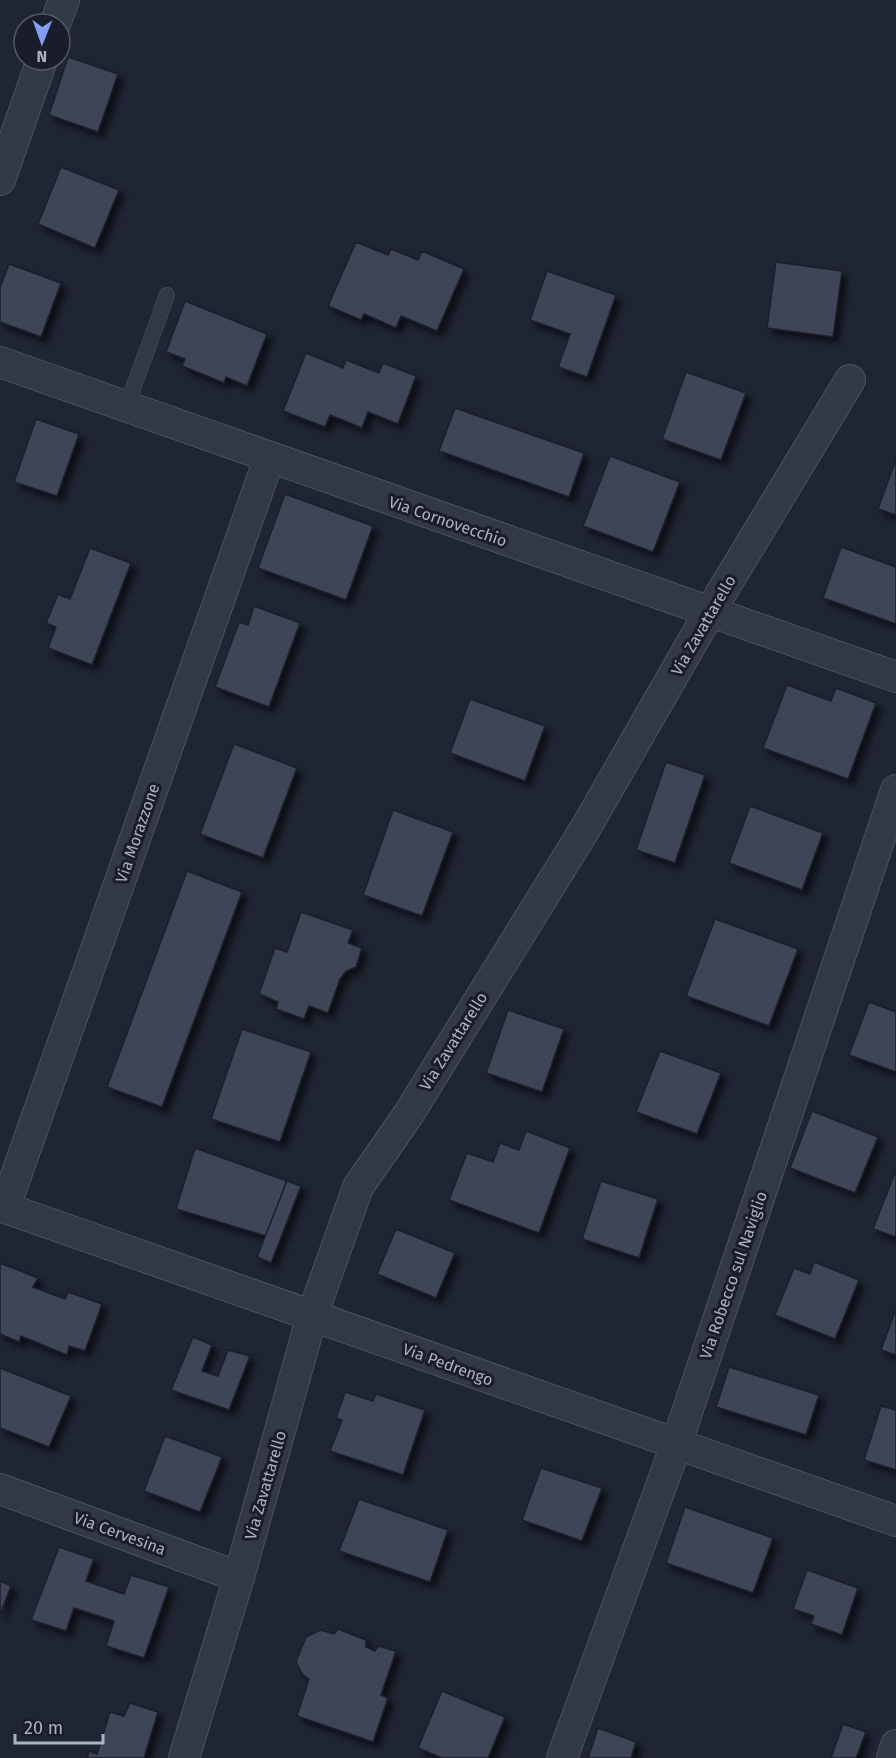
<svg xmlns="http://www.w3.org/2000/svg" width="896" height="1758" viewBox="0 0 896 1758" font-family="'Fira Sans',sans-serif">
	<defs>
		<filter id="shadow"><feDropShadow dx="5.5" dy="5.5" stdDeviation="3" flood-color="#0009"/></filter>
	</defs>
	<rect width="100%" height="100%" fill="#202534"/>
	<g fill="#3e4557" stroke="#1b1f2b" stroke-width="1.5" filter="url(#shadow)">
		<polygon points="68,57 118,74 98,132 49,115"/>
		<polygon points="61,167 119,190 95,248 38,224"/>
		<polygon points="356,242 388,255 391,249 418,260 422,251 464,269 437,331 401,316 396,328 364,314 361,320 328,306"/>
		<polygon points="776,262 842,271 833,337 767,328"/>
		<polygon points="9,264 61,283 41,337 0,322 0,288"/>
		<polygon points="547,271 616,295 587,377 558,367 570,334 530,320"/>
		<polygon points="185,301 267,334 247,386 226,377 224,383 182,366 185,359 166,352"/>
		<polygon points="306,353 343,368 346,360 379,373 383,363 416,376 398,424 368,412 362,428 330,415 325,427 283,411"/>
		<polygon points="686,372 746,393 721,460 662,439"/>
		<polygon points="455,408 584,453 569,497 439,451"/>
		<polygon points="36,419 79,434 57,496 14,482"/>
		<polygon points="610,456 680,482 653,552 583,526"/>
		<polygon points="896,459 896,515 878,509"/>
		<polygon points="285,494 373,526 346,600 258,568"/>
		<polygon points="841,547 896,567 896,624 823,598"/>
		<polygon points="90,548 131,563 92,665 48,648 56,627 46,623 58,594 70,599"/>
		<polygon points="254,606 300,623 269,707 215,687 239,622 248,625"/>
		<polygon points="787,685 831,701 836,688 876,703 848,779 763,748"/>
		<polygon points="470,699 545,726 525,781 450,753"/>
		<polygon points="234,744 297,768 263,858 200,834"/>
		<polygon points="666,762 705,775 675,863 636,850"/>
		<polygon points="750,806 823,833 802,890 729,863"/>
		<polygon points="393,810 453,832 422,916 363,895"/>
		<polygon points="187,871 242,892 162,1107 107,1087"/>
		<polygon points="301,912 353,930 348,943 362,948 356,967 346,971 340,979 328,1013 309,1006 304,1019 276,1009 278,1002 259,994 275,948 287,952"/>
		<polygon points="715,919 798,949 769,1026 686,996"/>
		<polygon points="869,1002 896,1012 896,1072 849,1055"/>
		<polygon points="508,1010 564,1029 542,1092 486,1073"/>
		<polygon points="242,1029 311,1052 280,1142 211,1119"/>
		<polygon points="660,1051 721,1073 697,1134 636,1112"/>
		<polygon points="812,1111 878,1137 855,1193 790,1168"/>
		<polygon points="526,1131 570,1148 539,1233 449,1200 467,1153 493,1162 500,1143 519,1150"/>
		<polygon points="195,1148 287,1181 266,1236 176,1209"/>
		<polygon points="896,1170 896,1237 873,1229"/>
		<polygon points="287,1181 301,1186 271,1263 257,1257"/>
		<polygon points="601,1181 658,1199 639,1258 582,1239"/>
		<polygon points="396,1229 455,1253 436,1298 377,1274"/>
		<polygon points="814,1262 859,1280 835,1339 775,1315 794,1268 810,1274"/>
		<polygon points="0,1263 38,1278 33,1287 65,1299 68,1292 102,1304 85,1351 69,1346 67,1355 21,1336 19,1342 0,1334"/>
		<polygon points="896,1309 896,1355 881,1350"/>
		<polygon points="193,1337 212,1345 202,1371 218,1376 228,1350 250,1356 229,1410 171,1390"/>
		<polygon points="729,1367 819,1395 806,1435 716,1407"/>
		<polygon points="0,1368 71,1396 49,1447 0,1428"/>
		<polygon points="345,1392 373,1401 376,1394 425,1410 403,1475 330,1451 342,1420 336,1418"/>
		<polygon points="881,1406 896,1410 896,1470 864,1460"/>
		<polygon points="165,1436 222,1457 200,1512 144,1491"/>
		<polygon points="541,1468 602,1488 582,1541 522,1520"/>
		<polygon points="359,1499 448,1530 430,1582 339,1551"/>
		<polygon points="685,1507 773,1538 753,1593 666,1563"/>
		<polygon points="59,1547 94,1559 86,1581 124,1594 131,1575 169,1587 144,1658 106,1646 114,1621 74,1608 66,1631 31,1620"/>
		<polygon points="807,1570 858,1588 842,1635 811,1624 814,1616 793,1609"/>
		<polygon points="0,1581 11,1586 0,1615"/>
		<polygon points="338,1629 366,1640 366,1647 375,1651 378,1646 396,1651 381,1695 388,1698 373,1742 297,1716 309,1679 303,1675 296,1662 306,1637 320,1630 334,1634"/>
		<polygon points="442,1691 505,1717 488,1758 442,1758 418,1748"/>
		<polygon points="130,1703 158,1712 144,1758 87,1758 89,1751 97,1754 110,1712 124,1716"/>
		<polygon points="843,1724 866,1732 856,1758 831,1758"/>
		<polygon points="598,1728 636,1742 631,1758 588,1758"/>
	</g>
	<g fill="none" stroke-linecap="round" stroke-linejoin="round">
		<defs>
			<polyline id="service" points="126,408 167,295"/>
			<g id="minor">
				<polyline points="55,24 64,0"/>
				<polyline points="0,180 42,60"/>
				<polyline points="0,362 896,677"/>
				<polyline points="0,1206 896,1521"/>
				<polyline points="5,1207 269,459"/>
				<polyline points="0,1489 239,1577"/>
				<polyline points="184,1758 239,1577 312,1316 358,1187 408,1115 585,829 709,613 850,380"/>
				<polyline points="562,1758 676,1445 896,790"/>
				<polyline points="892,1758 896,1745"/>
			</g>
		</defs>
		<use href="#service" stroke="#4e5260" stroke-width="16"/>
		<use href="#minor" stroke="#4e5260" stroke-width="32"/>
		<use href="#service" stroke="#333845" stroke-width="15"/>
		<use href="#minor" stroke="#333845" stroke-width="30"/>
	</g>
	<g text-anchor="middle" stroke-width="6" stroke-linejoin="round" paint-order="stroke">
		<g font-size="16" fill="#adb2c2" stroke="#191d29">
			<text transform="translate(448 521) rotate(19)" y="6">Via Cornovecchio</text>
			<text transform="translate(703 625) rotate(-60)" y="6">Via Zavattarello</text>
			<text transform="translate(137 833) rotate(-71)" y="6">Via Morazzone</text>
			<text transform="translate(453 1041) rotate(-58)" y="6">Via Zavattarello</text>
			<text transform="translate(733 1275) rotate(-71)" y="6">Via Robecco sul Naviglio</text>
			<text transform="translate(448 1364) rotate(20)" y="6">Via Pedrengo</text>
			<text transform="translate(265 1485) rotate(-74)" y="6">Via Zavattarello</text>
			<text transform="translate(120 1533) rotate(20)" y="6">Via Cervesina</text>
		</g>
	</g>
	<g transform="translate(42 42) rotate(181)"><circle r="28" fill="#191d29" stroke="#545966" stroke-width="1.5"/>
	<path d="M0-4.5L10 22L0 15L-10 22Z" fill="#829df2"/>
	<text y="-9" font-size="16" font-weight="bold" text-anchor="middle" fill="#adb2c2">N</text>
	</g>
	<path d="M15 1734v9h88v-9" fill="none" stroke="#adb2c2" stroke-width="3"/>
	<text x="24" y="1734" font-size="18" fill="#adb2c2" stroke="#191d29" stroke-width="4.5" paint-order="stroke">20 m</text>
</svg>
